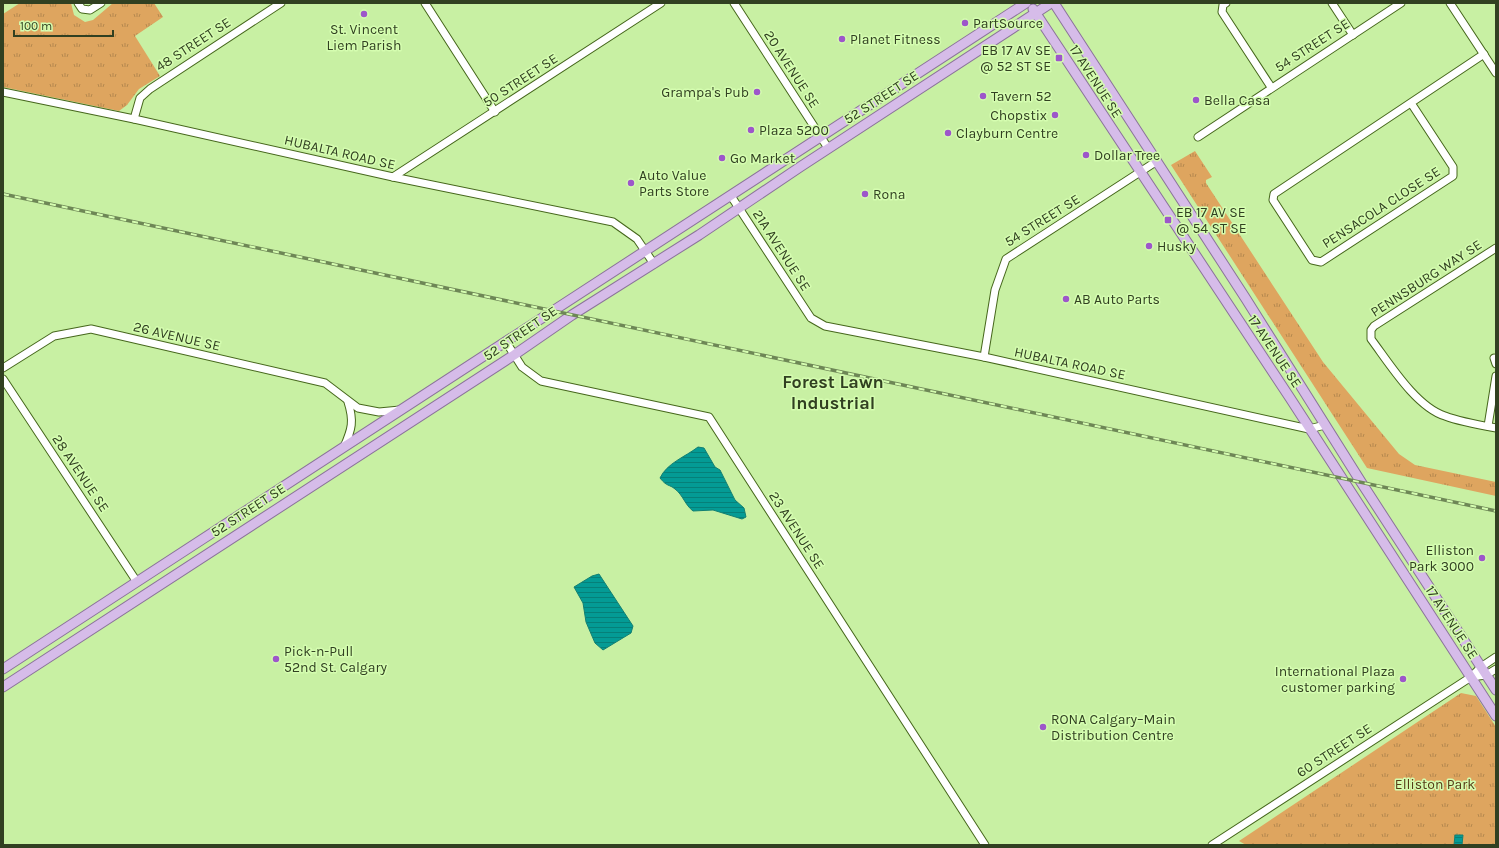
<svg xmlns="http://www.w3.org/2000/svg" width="1499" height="848" viewBox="0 0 1499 848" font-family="Karla,sans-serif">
	<defs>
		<pattern id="grass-tufts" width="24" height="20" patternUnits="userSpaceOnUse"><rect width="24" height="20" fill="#dea55f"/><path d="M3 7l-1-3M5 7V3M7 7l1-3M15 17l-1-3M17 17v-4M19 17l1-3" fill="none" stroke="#b5884e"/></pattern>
		<pattern id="water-rules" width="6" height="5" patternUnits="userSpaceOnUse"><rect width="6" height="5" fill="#049b95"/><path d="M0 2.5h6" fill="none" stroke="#068079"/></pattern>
	</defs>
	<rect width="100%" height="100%" fill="#c8f0a3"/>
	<g fill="url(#grass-tufts)">
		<polygon points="20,3 71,3 74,15 85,22 93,20 113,3 154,3 163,17 135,36 160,76 139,89 127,105 119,111 3,87 3,14"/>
		<polygon points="1195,151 1212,177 1206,180 1206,183 1323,362 1399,454 1415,465 1496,482 1496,496 1367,468 1171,165"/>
		<polygon points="1461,693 1476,696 1496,727 1496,845 1246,845 1239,841"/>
	</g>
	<g fill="url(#water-rules)" stroke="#128072">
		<path d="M 698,447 L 704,448 L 715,467 L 720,470 L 735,500 L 744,508 L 746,517 L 742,519 L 713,510 L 693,511 C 685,505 683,495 675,489 C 669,484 667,487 660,478 C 667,463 685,457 698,447 Z"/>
		<polygon points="599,574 633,626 631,633 603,650 595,643 586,622 583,603 574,587 592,576"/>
		<polygon points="1455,835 1463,835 1462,845 1454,845"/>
	</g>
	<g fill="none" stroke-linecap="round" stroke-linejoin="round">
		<defs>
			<g id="minor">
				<polyline points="78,3 82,9 90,10 101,3"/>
				<polyline points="425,3 495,112"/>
				<polyline points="734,3 828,148"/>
				<polyline points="1226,3 1223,5 1222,12 1271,87"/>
				<polyline points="1332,3 1353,35"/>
				<polyline points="1450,3 1496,73"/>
				<polyline points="3,92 134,119 393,177 613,222 637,239 654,264"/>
				<polyline points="1411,103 1453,167 1453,176 1321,262 1312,260 1273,200 1274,194 1484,54"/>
				<polyline points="134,119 140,98 150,89 281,3"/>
				<polyline points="1198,137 1401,3"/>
				<polyline points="393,177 661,3"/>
				<polyline points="731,196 811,318 825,326 984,357 1309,429 1325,425"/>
				<path d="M 1496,248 L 1374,326 L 1371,330 L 1371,339 C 1389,363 1416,407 1445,416 C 1461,422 1479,425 1496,428"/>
				<polyline points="506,342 522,367 541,381 709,417 985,845"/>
				<polyline points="984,357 995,290 1006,259 1157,161"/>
				<polyline points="1494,358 1496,364"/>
				<polyline points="3,368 54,336 91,329 325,383 358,408 379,412 400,410"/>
				<polyline points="3,379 137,582"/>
				<polyline points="1488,426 1496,376"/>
				<path d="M 344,447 C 352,429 354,421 348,402"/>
				<polyline points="1471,677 1486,675 1496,669"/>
				<polyline points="1212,845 1471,677 1481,667 1496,657"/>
			</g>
			<g id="major">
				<polyline points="1054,3 1246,299 1361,482 1496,690"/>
				<polyline points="1033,9 1290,398 1496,716"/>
				<polyline points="3,669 1026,3"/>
				<polyline points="3,687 514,355 572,315 699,235 800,167 1051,3"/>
			</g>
		</defs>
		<use href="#minor" stroke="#46671c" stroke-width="9"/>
		<use href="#major" stroke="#8b739a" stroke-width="11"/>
		<use href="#minor" stroke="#fff" stroke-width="7"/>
		<use href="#major" stroke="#d6bce9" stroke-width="9"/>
		<defs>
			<polyline id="rail" points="3,194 1496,511"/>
		</defs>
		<use href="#rail" stroke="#6e8756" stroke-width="3.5"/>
		<use href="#rail" stroke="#d5fdb0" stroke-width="2" stroke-dasharray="6" stroke-linecap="butt"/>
	</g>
	<g fill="#9d56ca" stroke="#d5fdb0" stroke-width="1.5">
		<circle cx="364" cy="14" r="4"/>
		<circle cx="965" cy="23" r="4"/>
		<circle cx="842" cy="39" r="4"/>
		<rect x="1055" y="54" width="8" height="8" rx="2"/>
		<circle cx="757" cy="92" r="4"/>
		<circle cx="983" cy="96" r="4"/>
		<circle cx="1196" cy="100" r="4"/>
		<circle cx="1055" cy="115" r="4"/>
		<circle cx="751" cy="130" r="4"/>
		<circle cx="948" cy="133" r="4"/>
		<circle cx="1086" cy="155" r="4"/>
		<circle cx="722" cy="158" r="4"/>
		<circle cx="631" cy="183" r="4"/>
		<circle cx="865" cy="194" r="4"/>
		<rect x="1164" y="216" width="8" height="8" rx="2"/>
		<circle cx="1149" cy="246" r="4"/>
		<circle cx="1066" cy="299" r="4"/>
		<circle cx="1482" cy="558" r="4"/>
		<circle cx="276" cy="659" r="4"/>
		<circle cx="1403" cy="679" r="4"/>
		<circle cx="1043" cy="727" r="4"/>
	</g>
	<g text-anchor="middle" stroke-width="3" stroke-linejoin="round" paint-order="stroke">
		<g font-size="14" fill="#314021" stroke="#d5fdb0" text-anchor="start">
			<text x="973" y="28">PartSource</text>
			<text x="364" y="34" text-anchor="middle">St. Vincent<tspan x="364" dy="16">Liem Parish</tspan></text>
			<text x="850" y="44">Planet Fitness</text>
			<text x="1051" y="55" text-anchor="end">EB 17 AV SE<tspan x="1051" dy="16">@ 52 ST SE</tspan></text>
			<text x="749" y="97" text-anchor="end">Grampa's Pub</text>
			<text x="991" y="101">Tavern 52</text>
			<text x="1204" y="105">Bella Casa</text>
			<text x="1047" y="120" text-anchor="end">Chopstix</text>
			<text x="759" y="135">Plaza 5200</text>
			<text x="956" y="138">Clayburn Centre</text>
			<text x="1094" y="160">Dollar Tree</text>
			<text x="730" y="163">Go Market</text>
			<text x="639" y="180">Auto Value<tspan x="639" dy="16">Parts Store</tspan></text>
			<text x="873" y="199">Rona</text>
			<text x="1176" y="217">EB 17 AV SE<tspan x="1176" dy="16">@ 54 ST SE</tspan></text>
			<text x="1157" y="251">Husky</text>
			<text x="1074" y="304">AB Auto Parts</text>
			<text x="1474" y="555" text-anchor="end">Elliston<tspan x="1474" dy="16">Park 3000</tspan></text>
			<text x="284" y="656">Pick-n-Pull<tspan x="284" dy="16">52nd St. Calgary</tspan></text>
			<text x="1395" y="676" text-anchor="end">International Plaza<tspan x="1395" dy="16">customer parking</tspan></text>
			<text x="1051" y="724">RONA Calgary–Main<tspan x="1051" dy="16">Distribution Centre</tspan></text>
		</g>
		<g font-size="14" fill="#314021" stroke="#d5fdb0">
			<text transform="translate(193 44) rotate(-33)" y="5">48 STREET SE</text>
			<text transform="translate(1312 45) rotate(-33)" y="5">54 STREET SE</text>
			<text transform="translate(792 69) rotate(57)" y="5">20 AVENUE SE</text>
			<text transform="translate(520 80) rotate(-33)" y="5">50 STREET SE</text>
			<text transform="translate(1096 81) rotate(57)" y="5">17 AVENUE SE</text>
			<text transform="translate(881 97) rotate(-33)" y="5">52 STREET SE</text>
			<text transform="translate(340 152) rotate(13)" y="5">HUBALTA ROAD SE</text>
			<text transform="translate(1381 207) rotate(-33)" y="5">PENSACOLA CLOSE SE</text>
			<text transform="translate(1042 220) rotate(-32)" y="5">54 STREET SE</text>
			<text transform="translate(782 250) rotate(57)" y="5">21A AVENUE SE</text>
			<text transform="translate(1426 278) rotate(-33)" y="5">PENNSBURG WAY SE</text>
			<text transform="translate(520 333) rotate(-34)" y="5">52 STREET SE</text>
			<text transform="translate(177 336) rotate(13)" y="5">26 AVENUE SE</text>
			<text transform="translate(1275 351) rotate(56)" y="5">17 AVENUE SE</text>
			<text transform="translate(1070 363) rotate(12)" y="5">HUBALTA ROAD SE</text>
			<text transform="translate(81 473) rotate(56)" y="5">28 AVENUE SE</text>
			<text transform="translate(248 510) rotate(-33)" y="5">52 STREET SE</text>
			<text transform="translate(797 530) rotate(57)" y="5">23 AVENUE SE</text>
			<text transform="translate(1452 622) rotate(57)" y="5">17 AVENUE SE</text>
			<text transform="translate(1334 750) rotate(-33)" y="5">60 STREET SE</text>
		</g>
		<g font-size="14" fill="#563a15" stroke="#d5fdb0">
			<text x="1435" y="789">Elliston Park</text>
		</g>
		<g font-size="18" font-weight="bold" fill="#314021" stroke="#d5fdb0">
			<text x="833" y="388">Forest Lawn<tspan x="833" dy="21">Industrial</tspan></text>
		</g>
	</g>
	<rect width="1499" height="848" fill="none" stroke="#314021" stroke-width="8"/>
	<path d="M14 30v6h99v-6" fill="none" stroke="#314021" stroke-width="2"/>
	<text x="20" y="30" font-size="12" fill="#314021" stroke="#d5fdb0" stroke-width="3" paint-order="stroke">100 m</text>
</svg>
